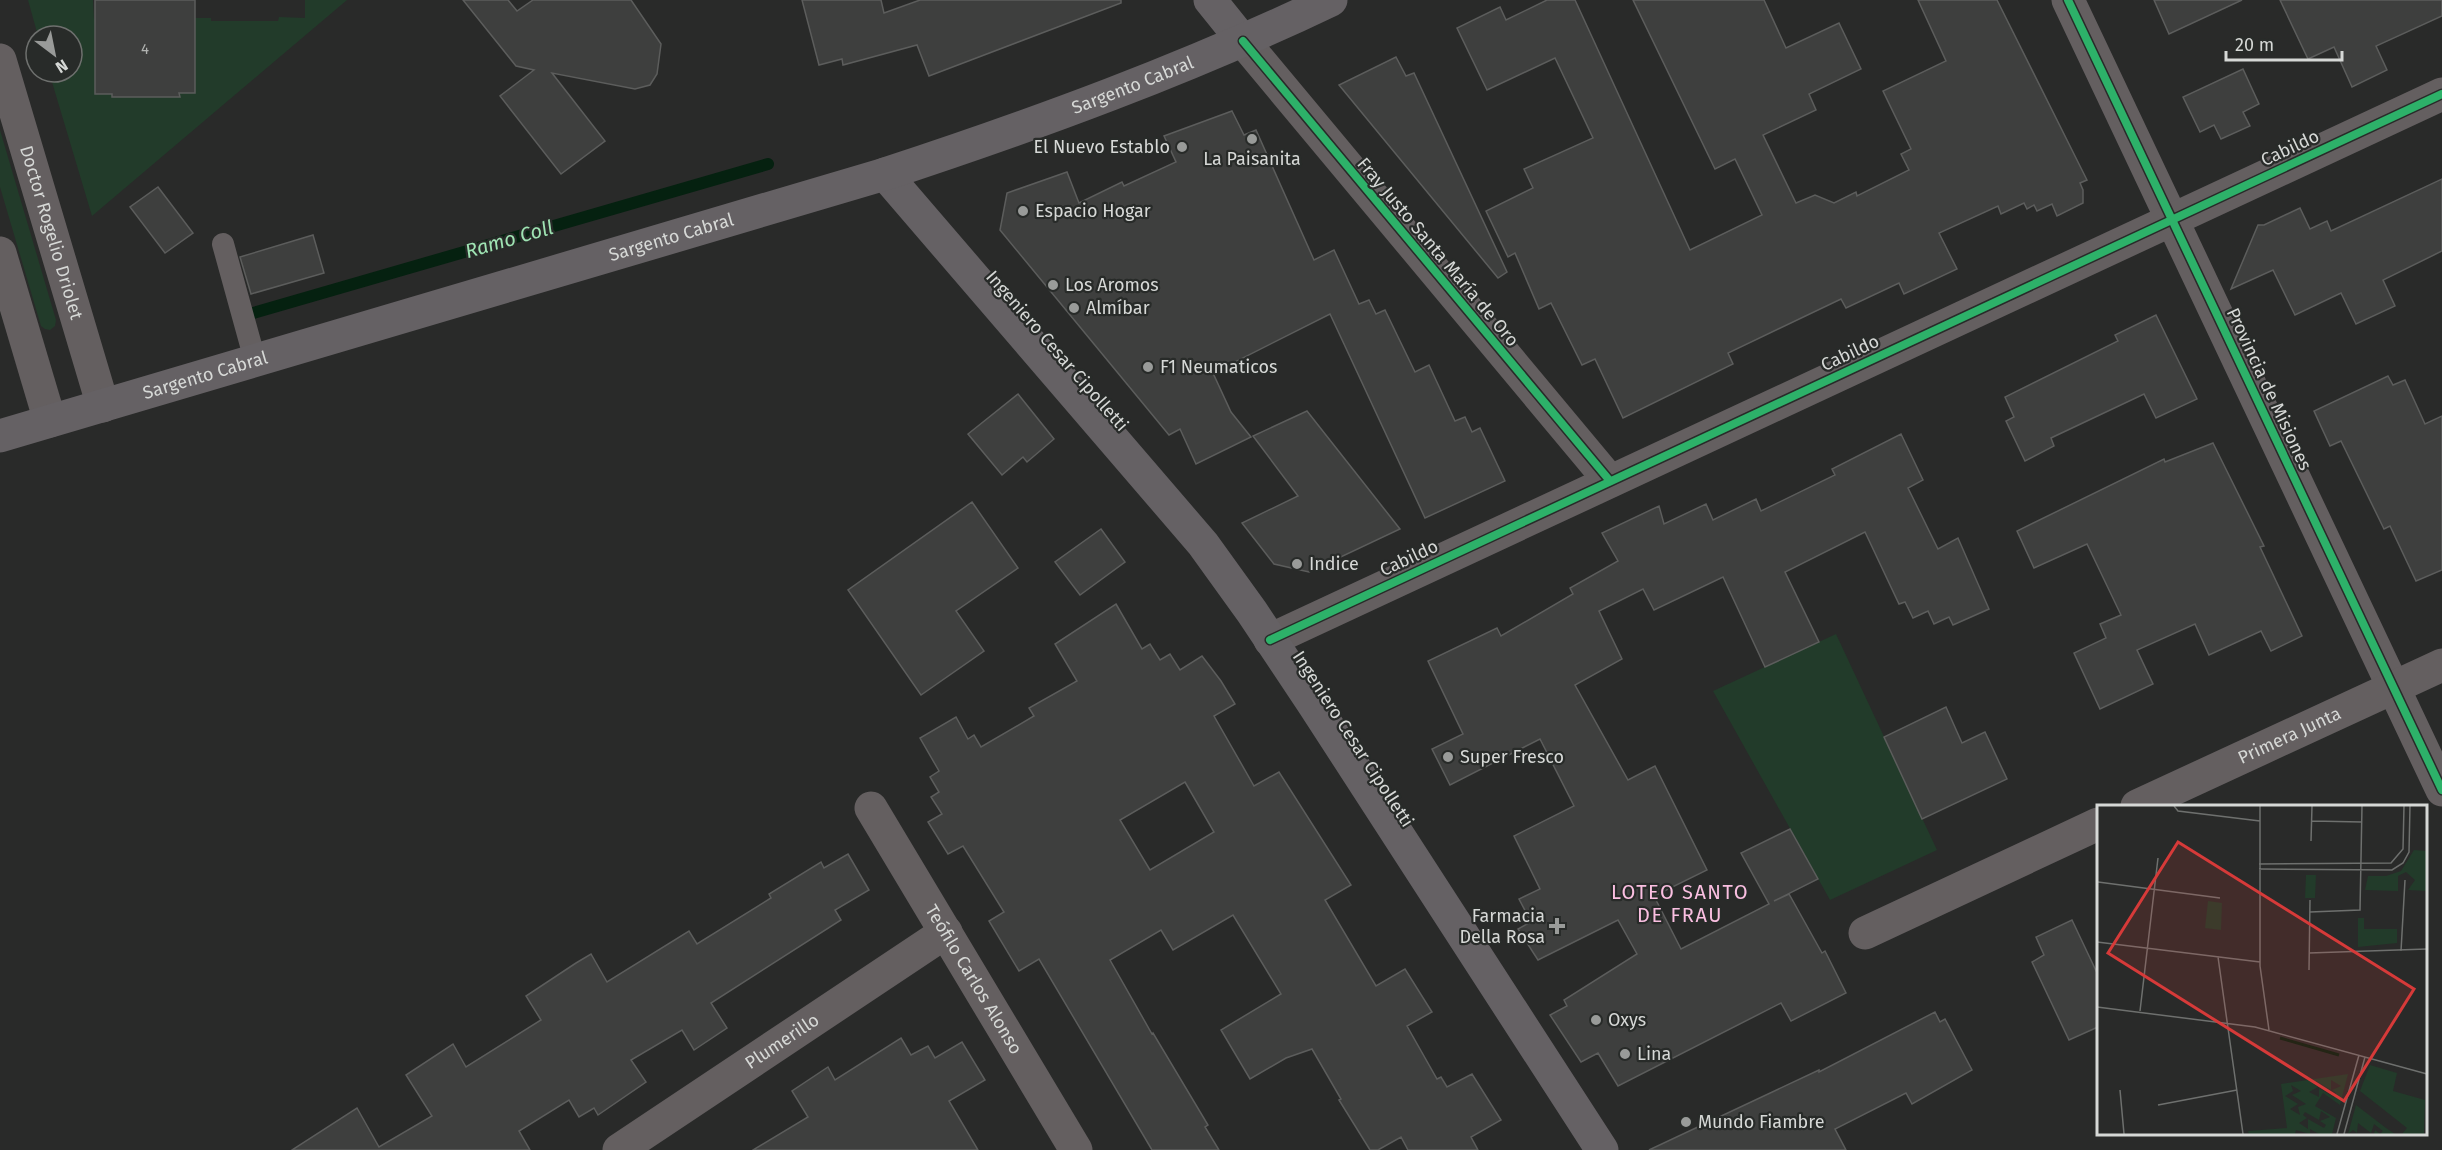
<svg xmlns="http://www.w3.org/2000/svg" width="2442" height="1150" viewBox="0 0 2442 1150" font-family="'Fira Sans',sans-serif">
	<rect width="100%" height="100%" fill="#292a29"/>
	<g fill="#223b2a">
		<polygon points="28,0 93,0 94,19 137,19 95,56 95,94 112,94 112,97 180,96 179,93 195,93 195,55 151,55 151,18 211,18 211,21 278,21 279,17 305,18 305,0 347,0 92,216 49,72 72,72 72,36 38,36"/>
		<polygon points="0,130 56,320 55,326 50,330 45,329 41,326 0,187"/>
		<polygon points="1836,634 1937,850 1830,900 1713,691"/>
	</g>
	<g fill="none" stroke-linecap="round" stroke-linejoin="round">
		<polyline stroke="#052110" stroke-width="12" points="250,314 768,164"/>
	</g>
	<g fill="#3e3f3e" stroke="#5c5d5c" stroke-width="1.5" fill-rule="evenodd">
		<polygon points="95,0 195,0 195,93 179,93 180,97 112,97 112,94 95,94"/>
		<polygon points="463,0 508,0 517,11 533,0 631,0 661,44 657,74 650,85 635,89 552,73 605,141 561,174 500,96 534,70 516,66"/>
		<polygon points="802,0 881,0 884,13 920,0 1121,0 1121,3 929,76 917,45 843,65 842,59 819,65"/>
		<polygon points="1547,0 1575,0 1690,250 1762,215 1735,159 1715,169 1633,0 1764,0 1786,48 1839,23 1861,69 1809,94 1816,110 1763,135 1796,203 1815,195 1834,203 1856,192 1857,196 1909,170 1901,154 1911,149 1883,91 1946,61 1918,0 1997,0 2087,180 2080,183 2083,190 2083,203 2057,216 2052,204 2037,211 2034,205 2027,209 2024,203 2001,214 1998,206 1939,233 1957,269 1904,294 1899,283 1846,308 1841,299 1728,353 1733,364 1623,418 1595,359 1582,365 1551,303 1539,309 1515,253 1508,257 1486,211 1533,188 1524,169 1593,138 1555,58 1487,90 1457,28 1500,7 1506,20"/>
		<polygon points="2154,0 2242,0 2169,34"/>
		<polygon points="2280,0 2442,0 2442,16 2376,46 2387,70 2352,87 2334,47 2308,59"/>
		<polygon points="1396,57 1406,76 1414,73 1507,272 1498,278 1339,85"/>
		<polygon points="2243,69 2259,104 2243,112 2250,126 2221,139 2214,125 2200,132 2183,97"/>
		<polygon points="1232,111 1244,135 1256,130 1314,260 1334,250 1359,304 1369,300 1376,314 1385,310 1415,372 1429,365 1455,421 1465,417 1472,432 1480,428 1505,481 1425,518 1330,314 1213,373 1231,412 1251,437 1196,464 1180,429 1169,435 1000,230 1007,193 1067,172 1079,203 1122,182 1124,186 1176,162 1164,136"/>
		<polygon points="2442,179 2442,251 2383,280 2395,306 2356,324 2341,293 2295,315 2273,270 2231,289 2258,225 2264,225 2300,208 2310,229 2327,221 2331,231"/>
		<polygon points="158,187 193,233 165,253 130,207"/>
		<polygon points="313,235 324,273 251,294 240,257"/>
		<polygon points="2156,315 2197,399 2156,418 2144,394 2051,438 2054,446 2025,461 2006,421 2014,417 2005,397 2118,341 2115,335"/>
		<polygon points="2388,376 2393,385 2405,380 2425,424 2442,416 2442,570 2416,581 2390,526 2384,529 2341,441 2330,446 2314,411"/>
		<polygon points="1018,394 1054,439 1027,462 1023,457 1002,475 968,434"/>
		<polygon points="1307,411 1400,529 1309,572 1274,564 1242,523 1298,496 1253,436"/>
		<polygon points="1901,434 1923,480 1908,488 1938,549 1958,538 1989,609 1953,625 1949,617 1934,624 1928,611 1913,618 1905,602 1899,604 1865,532 1785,572 1819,642 1765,667 1723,577 1654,610 1643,589 1599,611 1622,659 1575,685 1628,780 1655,766 1707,870 1654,896 1681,949 1769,904 1741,853 1790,829 1818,879 1774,901 1789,894 1822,953 1825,951 1846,993 1791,1021 1781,1003 1618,1086 1598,1053 1581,1062 1550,1015 1567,1006 1564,1000 1637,954 1618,920 1538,960 1518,929 1531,922 1519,899 1540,889 1514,836 1574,806 1540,739 1450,785 1432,749 1463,734 1428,661 1497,628 1501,636 1573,594 1570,588 1618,561 1602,533 1659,506 1664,524 1706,504 1713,520 1756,499 1761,511 1835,475 1832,469"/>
		<polygon points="2213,443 2264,546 2260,547 2302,636 2271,651 2261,631 2209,655 2195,624 2137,650 2153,684 2100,709 2074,653 2106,638 2100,624 2121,615 2087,544 2034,568 2017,531 2164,459 2165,462"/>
		<polygon points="972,502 1018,568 956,611 984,651 921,695 848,590"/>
		<polygon points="1101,529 1125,562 1080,595 1055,562"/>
		<path d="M 1116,604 L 1142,649 L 1150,644 L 1160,660 L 1170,654 L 1180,670 L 1202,656 L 1221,681 L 1235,704 L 1214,716 L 1254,786 L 1279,772 L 1351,885 L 1325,900 L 1376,986 L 1405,969 L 1432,1012 L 1407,1026 L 1437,1079 L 1441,1077 L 1447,1087 L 1472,1074 L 1501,1120 L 1471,1137 L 1478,1150 L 1408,1150 L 1401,1137 L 1378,1150 L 1370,1150 L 1339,1100 L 1341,1099 L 1312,1049 L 1286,1058 L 1250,1079 L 1221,1030 L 1281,994 L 1233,915 L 1173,950 L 1161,930 L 1110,960 L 1152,1034 L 1153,1033 L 1208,1125 L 1205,1127 L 1219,1150 L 1152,1150 L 1039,959 L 1019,971 L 989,921 L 1004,912 L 963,846 L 948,854 L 928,822 L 942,814 L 931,797 L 939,792 L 930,777 L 939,771 L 920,738 L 956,717 L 968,739 L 974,735 L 981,747 L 1034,716 L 1029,708 L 1077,681 L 1055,644 ZM 1185,782 L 1214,832 L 1150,870 L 1120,820 Z"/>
		<polygon points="1946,707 1962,743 1985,732 2007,779 1922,819 1884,737"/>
		<polygon points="848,854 869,890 835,910 841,920 711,1003 727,1028 694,1050 682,1030 631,1060 646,1082 598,1115 594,1108 579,1117 569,1100 519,1131 530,1150 292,1150 357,1108 379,1147 432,1116 406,1075 453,1044 466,1067 541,1020 526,996 576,963 591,954 607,982 689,931 697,944 771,898 769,894 821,862 824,868"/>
		<polygon points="2072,920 2098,975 2098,1027 2069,1040 2032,962 2044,955 2036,937"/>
		<polygon points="1935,1012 1940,1022 1945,1019 1972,1070 1912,1104 1906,1093 1835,1129 1846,1150 1649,1150 1819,1070 1819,1072"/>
		<polygon points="901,1038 911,1055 928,1046 935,1058 962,1042 985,1080 949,1101 978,1150 753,1150 808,1117 792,1091 828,1067 835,1080"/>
	</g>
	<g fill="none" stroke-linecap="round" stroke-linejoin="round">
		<polyline stroke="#645f60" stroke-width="22" points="223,244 255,360"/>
		<g stroke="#645f60" stroke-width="33">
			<polyline points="2068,0 2442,790"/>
			<polyline points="1243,41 1610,481"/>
			<path id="s1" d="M 0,60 L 103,406"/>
			<polyline points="0,253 50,421"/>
			<polyline points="1270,640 2442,94"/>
			<path id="s2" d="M 2137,806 L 2442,665"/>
			<path id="s3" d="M 871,808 L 1076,1150"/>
			<polyline points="1865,933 2098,824"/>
			<path id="s4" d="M 619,1150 L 946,932"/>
		</g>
		<g stroke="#656164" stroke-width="33">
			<polyline points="1210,0 1243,41"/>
			<polyline points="885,174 1203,544 1252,612 1314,705 1602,1150"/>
			<path id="s5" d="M 0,436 L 885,174 C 1037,124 1187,69 1331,0"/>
		</g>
		<defs>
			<g id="cycleway">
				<polyline points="2068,0 2442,790"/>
				<polyline points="1243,41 1610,481"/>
				<polyline points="1270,640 2442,94"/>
			</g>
		</defs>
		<use href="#cycleway" stroke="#282b29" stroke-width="11"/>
		<use href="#cycleway" stroke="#2db169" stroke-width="8"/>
	</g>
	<g fill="#999b99" stroke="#282b29" stroke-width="2">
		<circle cx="1252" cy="139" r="6"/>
		<circle cx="1182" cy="147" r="6"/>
		<circle cx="1023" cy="211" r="6"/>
		<circle cx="1053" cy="285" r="6"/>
		<circle cx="1074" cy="308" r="6"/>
		<circle cx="1148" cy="367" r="6"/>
		<circle cx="1297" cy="564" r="6"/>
		<circle cx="1448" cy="757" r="6"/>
		<path d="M1554 917h6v6h6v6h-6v6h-6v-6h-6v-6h6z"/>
		<circle cx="1596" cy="1020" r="6"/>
		<circle cx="1625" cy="1054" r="6"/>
		<circle cx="1686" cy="1122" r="6"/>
	</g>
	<g text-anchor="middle" stroke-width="4.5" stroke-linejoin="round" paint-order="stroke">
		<g font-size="15" fill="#b0b2b0">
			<text x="145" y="54">4</text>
		</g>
		<g font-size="18" fill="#d6d8d6" stroke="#282b29">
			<text dy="6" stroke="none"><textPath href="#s5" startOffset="1186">Sargento Cabral</textPath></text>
			<text transform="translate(2290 148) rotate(-25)" y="6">Cabildo</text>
			<text dy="6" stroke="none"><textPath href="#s1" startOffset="180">Doctor Rogelio Driolet</textPath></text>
			<text dy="6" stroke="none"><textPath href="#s5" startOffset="700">Sargento Cabral</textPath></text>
			<text transform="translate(1438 252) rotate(50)" y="6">Fray Justo Santa María de Oro</text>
			<text transform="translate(1057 351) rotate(49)" y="6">Ingeniero Cesar Cipolletti</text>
			<text transform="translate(1850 353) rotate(-25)" y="6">Cabildo</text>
			<text dy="6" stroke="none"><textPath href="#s5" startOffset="214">Sargento Cabral</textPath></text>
			<text transform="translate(2269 389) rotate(65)" y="6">Provincia de Misiones</text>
			<text transform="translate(1409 558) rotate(-25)" y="6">Cabildo</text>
			<text dy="6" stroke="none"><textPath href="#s2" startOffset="168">Primera Junta</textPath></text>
			<text transform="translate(1353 739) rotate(57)" y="6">Ingeniero Cesar Cipolletti</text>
			<text dy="6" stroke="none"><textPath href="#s3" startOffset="200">Teófilo Carlos Alonso</textPath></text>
			<text dy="6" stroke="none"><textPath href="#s4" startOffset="196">Plumerillo</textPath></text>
		</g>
		<g font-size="18" fill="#d6d8d6" stroke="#282b29" text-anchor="start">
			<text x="1170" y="153" text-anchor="end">El Nuevo Establo</text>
			<text x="1252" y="165" text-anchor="middle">La Paisanita</text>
			<text x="1035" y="217">Espacio Hogar</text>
			<text x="1065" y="291">Los Aromos</text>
			<text x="1086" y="314">Almíbar</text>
			<text x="1160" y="373">F1 Neumaticos</text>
			<text x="1309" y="570">Indice</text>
			<text x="1460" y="763">Super Fresco</text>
			<text x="1545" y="922" text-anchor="end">Farmacia<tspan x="1545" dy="21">Della Rosa</tspan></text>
			<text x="1608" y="1026">Oxys</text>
			<text x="1637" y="1060">Lina</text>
			<text x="1698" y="1128">Mundo Fiambre</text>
		</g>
		<g font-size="20" font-style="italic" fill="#9fe4b3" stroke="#282b29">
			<text transform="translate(509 239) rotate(-16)" y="7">Ramo Coll</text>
		</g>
		<g font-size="20" letter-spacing="1.5" fill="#fabfe1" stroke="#282b29">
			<text x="1680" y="899">LOTEO SANTO<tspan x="1680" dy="23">DE FRAU</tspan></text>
		</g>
	</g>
	<g transform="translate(2097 805)">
		<rect width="330" height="330" fill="#292a29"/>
		<path d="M 317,45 L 330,46 L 330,86 L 311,85 L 318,75 L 309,67 L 301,71 L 301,86 L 268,85 L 271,71 L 289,71 L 304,66 ZM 209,70 L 219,70 L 218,93 L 208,93 ZM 111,96 L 125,98 L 124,125 L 108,123 ZM 261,113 L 267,113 L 267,124 L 300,124 L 300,138 L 261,142 ZM 273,260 L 300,268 L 296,286 L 328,295 L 327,329 L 305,329 L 310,323 L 263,286 ZM 251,269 L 243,300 L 226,288 L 218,301 L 239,313 L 235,329 L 222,329 L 213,324 L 213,329 L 199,325 L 198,329 L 152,329 L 151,326 L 190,323 L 184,279 ZM 234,275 L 244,281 L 235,285 L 239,288 L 237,292 L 222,283 L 222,292 L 212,287 L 221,282 L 217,279 L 219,276 L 234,285 ZM 194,280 L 204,286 L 195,290 L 209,299 L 201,302 L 203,310 L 193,304 L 201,299 L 188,291 L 196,286 ZM 224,306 L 233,312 L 223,316 L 229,320 L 227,323 L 211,314 L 211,324 L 202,318 L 210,313 L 206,310 L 208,307 L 222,315 ZM 259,300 L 289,323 L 298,329 L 277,329 L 278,325 L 283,329 L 286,326 L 277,319 L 274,328 L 261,318 L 260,328 L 256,325 L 251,329 Z" fill="#223b2a" fill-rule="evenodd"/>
		<path fill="none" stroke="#052110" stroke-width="3" d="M 183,233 L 242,250"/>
		<path fill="none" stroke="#6e706e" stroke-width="1.5" d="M 77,1 L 81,6 L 163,16M 163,1 L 163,161 L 172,225M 215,16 L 265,17M 214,36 L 215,1M 162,59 L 294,58 L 306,44 L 307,1M 162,64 L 295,65 L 306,58 L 312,47 L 313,1M 1,77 L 123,93M 213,107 L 263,105 L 265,1M 0,137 L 163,157M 304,146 L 308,75M 212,148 L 330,144M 121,152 L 130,216M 212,165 L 213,95M 0,202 L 158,222 L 330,269M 43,206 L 61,53M 130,216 L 146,329M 23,285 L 27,329M 61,300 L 140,285M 240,329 L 262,250M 247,329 L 268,252"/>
		<path fill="#d63a39" fill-opacity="0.15" stroke="#d63a39" stroke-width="3" d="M 81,37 L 317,184 L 247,296 L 11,148 Z"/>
		<rect width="330" height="330" fill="none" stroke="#d6d8d6" stroke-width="3"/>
	</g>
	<g transform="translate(54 54) rotate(148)"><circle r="28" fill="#282b29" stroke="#6e706e" stroke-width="1.5"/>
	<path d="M0-4.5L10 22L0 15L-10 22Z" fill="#999b99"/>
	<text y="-9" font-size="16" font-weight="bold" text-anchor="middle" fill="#d6d8d6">N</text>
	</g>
	<path d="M2226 51v9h116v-9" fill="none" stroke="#d6d8d6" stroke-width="3"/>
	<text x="2235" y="51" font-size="18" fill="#d6d8d6" stroke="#282b29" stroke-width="4.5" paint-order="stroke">20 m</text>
</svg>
